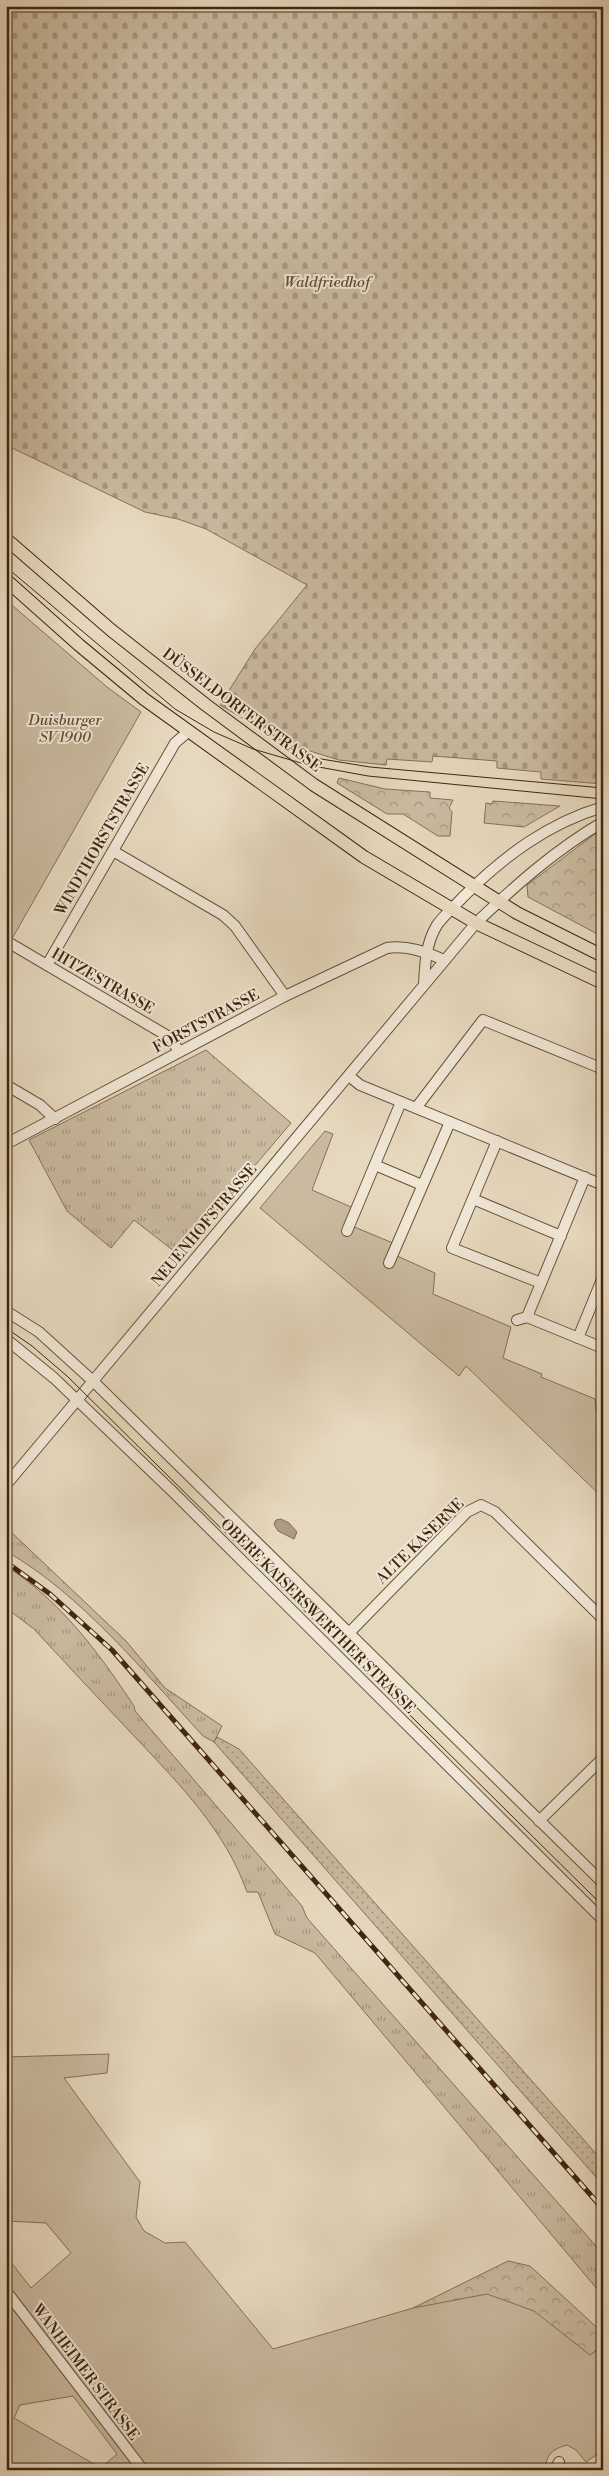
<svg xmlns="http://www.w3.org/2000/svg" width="609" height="2476" viewBox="0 0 609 2476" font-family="'Libre Bodoni',serif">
	<defs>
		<pattern id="grass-tufts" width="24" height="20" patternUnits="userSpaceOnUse" patternTransform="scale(1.25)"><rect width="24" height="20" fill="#cabaa0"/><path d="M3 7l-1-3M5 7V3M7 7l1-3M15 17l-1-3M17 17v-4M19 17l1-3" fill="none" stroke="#a69781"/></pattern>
		<pattern id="forest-crowns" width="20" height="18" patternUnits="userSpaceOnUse" patternTransform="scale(1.25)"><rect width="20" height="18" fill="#cabaa0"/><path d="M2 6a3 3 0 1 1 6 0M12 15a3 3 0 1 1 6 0" fill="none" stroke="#a69781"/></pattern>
		<pattern id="cemetery-stones" width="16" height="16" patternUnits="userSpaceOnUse" patternTransform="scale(1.25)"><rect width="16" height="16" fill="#cabaa0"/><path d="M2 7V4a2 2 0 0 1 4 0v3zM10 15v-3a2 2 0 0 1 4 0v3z" fill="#a69781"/></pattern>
		<pattern id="garden-dots" width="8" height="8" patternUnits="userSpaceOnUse" patternTransform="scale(1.25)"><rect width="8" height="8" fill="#cabaa0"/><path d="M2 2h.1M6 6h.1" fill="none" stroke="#a69781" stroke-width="1.8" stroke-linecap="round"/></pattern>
	</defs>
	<rect width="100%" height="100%" fill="#e6d8be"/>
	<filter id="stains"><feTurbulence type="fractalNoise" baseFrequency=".004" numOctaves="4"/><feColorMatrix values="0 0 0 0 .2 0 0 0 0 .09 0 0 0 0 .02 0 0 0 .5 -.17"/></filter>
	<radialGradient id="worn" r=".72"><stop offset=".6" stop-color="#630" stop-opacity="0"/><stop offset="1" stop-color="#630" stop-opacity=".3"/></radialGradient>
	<g fill="url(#grass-tufts)" stroke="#867057">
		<polygon points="206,1050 291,1123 179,1255 134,1220 111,1248 67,1211 29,1140"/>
		<path d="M 10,1531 L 126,1641 L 165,1688 L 222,1726 L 214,1742 L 203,1736 C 144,1672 82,1595 6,1551 L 6,1547 L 10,1549 L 13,1544 L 6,1538 Z"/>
		<path d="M 6,1566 C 61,1601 99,1653 134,1706 L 135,1711 L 302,1906 L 307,1918 L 603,2254 L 603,2296 L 315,1953 L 275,1934 L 258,1892 L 247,1892 C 225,1830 180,1785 136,1738 C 102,1702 68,1666 34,1629 L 6,1608 Z"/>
	</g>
	<g fill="url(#forest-crowns)" stroke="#867057">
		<polygon points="339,778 385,789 430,792 430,798 453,800 449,808 452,812 450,836 438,836 403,814 387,814 337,783"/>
		<polygon points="493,801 560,806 524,827 484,823 486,803 492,804"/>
		<polygon points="603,828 603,937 528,897 527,885"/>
		<polygon points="508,2261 530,2266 603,2333 603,2346 467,2441 419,2336 413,2308"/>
	</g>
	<polygon fill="url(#cemetery-stones)" stroke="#867057" points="6,6 603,6 603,784 541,779 541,772 497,768 497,761 433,756 432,762 387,759 386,765 339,760 287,744 220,705 255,649 307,585 206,529 178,519 145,512 6,445"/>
	<g fill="#cabaa0" stroke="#867057" fill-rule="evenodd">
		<polygon points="6,600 107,687 141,712 13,937 6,933"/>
		<polygon points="325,1131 333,1134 312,1190 351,1207 352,1226 393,1243 397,1256 435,1273 433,1294 511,1327 503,1358 542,1374 541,1377 595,1399 596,1410 603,1413 603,1498 466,1366 459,1376 260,1208"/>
		<path d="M 109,2054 L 107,2073 L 64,2078 L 140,2182 L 136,2217 L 144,2231 L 165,2243 L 185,2242 L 273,2349 L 413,2308 L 487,2294 L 534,2311 L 590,2355 L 603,2346 L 603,2450 L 586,2462 L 576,2450 L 567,2445 C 552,2449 546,2455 545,2470 L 6,2470 L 6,2256 L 31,2288 L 71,2253 L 46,2223 L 6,2221 L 6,2057 ZM 73,2396 L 117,2454 L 101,2468 L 14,2418 L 20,2405 Z"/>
	</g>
	<polygon fill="url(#garden-dots)" stroke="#867057" points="217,1737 239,1749 577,2132 603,2162 603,2185 214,1742"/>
	<polygon fill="#ae9b82" stroke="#826c54" points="281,1519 289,1523 297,1532 294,1539 278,1531 274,1524 276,1520"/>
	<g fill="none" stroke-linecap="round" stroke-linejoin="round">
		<defs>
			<g id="minor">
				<polyline points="113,851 223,915 235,926 285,996"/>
				<polyline points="6,941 171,1038 179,1052"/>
				<polyline points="47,965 175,743 189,731"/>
				<path d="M 424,984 C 425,963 426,943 437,925 C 444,915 455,906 463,897 C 503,857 548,823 603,807"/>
				<polyline points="349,1076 360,1085 603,1185"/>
				<polyline points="6,1085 40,1105 55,1119"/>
				<polyline points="416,1108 483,1020 603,1069"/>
				<polyline points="497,1141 452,1248 541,1283"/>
				<path d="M 6,1144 L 285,996 L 387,948 C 407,945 426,952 444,960"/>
				<polyline points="375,1165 422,1185"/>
				<polyline points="473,1199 561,1236"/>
				<polyline points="347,1231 401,1102"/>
				<polyline points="389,1263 450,1122"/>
				<polyline points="6,1311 39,1332 94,1382 603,1883"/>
				<polyline points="527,1317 585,1177"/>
				<polyline points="517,1320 527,1317 603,1348"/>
				<polyline points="578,1338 603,1277"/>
				<polyline points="6,1339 54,1378 172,1491 603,1920"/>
				<path d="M 6,1485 L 476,923 C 516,885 555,850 603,822"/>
				<polyline points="349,1633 467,1512 481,1505 495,1512 603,1619"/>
				<polyline points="539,1821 603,1758"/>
				<polyline points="6,2291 143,2470"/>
				<polyline points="555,2470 559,2462"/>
			</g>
			<g id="major">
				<polyline points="6,539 111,630 206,705 314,785 517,913 603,956"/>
				<polyline points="6,580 79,645 144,699 364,857 476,923 603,983"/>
			</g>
		</defs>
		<use href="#minor" stroke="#6a523a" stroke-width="12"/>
		<use href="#major" stroke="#41250e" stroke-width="14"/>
		<use href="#minor" stroke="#efe6d5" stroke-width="10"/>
		<use href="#major" stroke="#e6d8be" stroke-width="12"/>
		<g stroke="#41250e" stroke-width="1">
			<polyline points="6,567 175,709 214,732 253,749 308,765 368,776 603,799"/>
			<polyline points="303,756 370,767 603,788"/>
			<polyline points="6,1328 32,1346 67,1376 603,1906"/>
		</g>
		<defs>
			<polyline id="rail" points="6,1562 50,1594 112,1650 603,2209"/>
		</defs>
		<use href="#rail" stroke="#41250e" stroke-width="5"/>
		<use href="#rail" stroke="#efe6d5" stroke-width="3" stroke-dasharray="9" stroke-linecap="butt"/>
	</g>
	<g text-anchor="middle" stroke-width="4" stroke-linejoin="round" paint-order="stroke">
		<g font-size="15" font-style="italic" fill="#634a32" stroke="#efe6d5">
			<text x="327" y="287">Waldfriedhof</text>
			<text x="65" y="725">Duisburger<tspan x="65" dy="17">SV 1900</tspan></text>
		</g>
		<g font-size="15" fill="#41250e" stroke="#efe6d5">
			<text transform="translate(242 710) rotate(37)" y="5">DÜSSELDORFER STRASSE</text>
			<text transform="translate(102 839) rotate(-60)" y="5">WINDTHORSTSTRASSE</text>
			<text transform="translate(103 981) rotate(30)" y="5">HITZESTRASSE</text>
			<text transform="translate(206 1021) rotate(-28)" y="5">FORSTSTRASSE</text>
			<text transform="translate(204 1225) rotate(-50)" y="5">NEUENHOFSTRASSE</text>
			<text transform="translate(420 1541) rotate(-44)" y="5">ALTE KASERNE</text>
			<text transform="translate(318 1616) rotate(45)" y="5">OBERE KAISERSWERTHER STRASSE</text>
			<text transform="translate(86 2372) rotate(53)" y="5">WANHEIMER STRASSE</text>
		</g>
	</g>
	<rect width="609" height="2476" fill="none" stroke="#e6d8be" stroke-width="25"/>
	<rect x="8" y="8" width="594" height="2461" fill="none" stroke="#41250e" stroke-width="2.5"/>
	<rect x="12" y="12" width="584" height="2451" fill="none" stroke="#41250e"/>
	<rect width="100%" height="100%" filter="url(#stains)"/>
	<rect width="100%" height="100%" fill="url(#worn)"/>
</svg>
